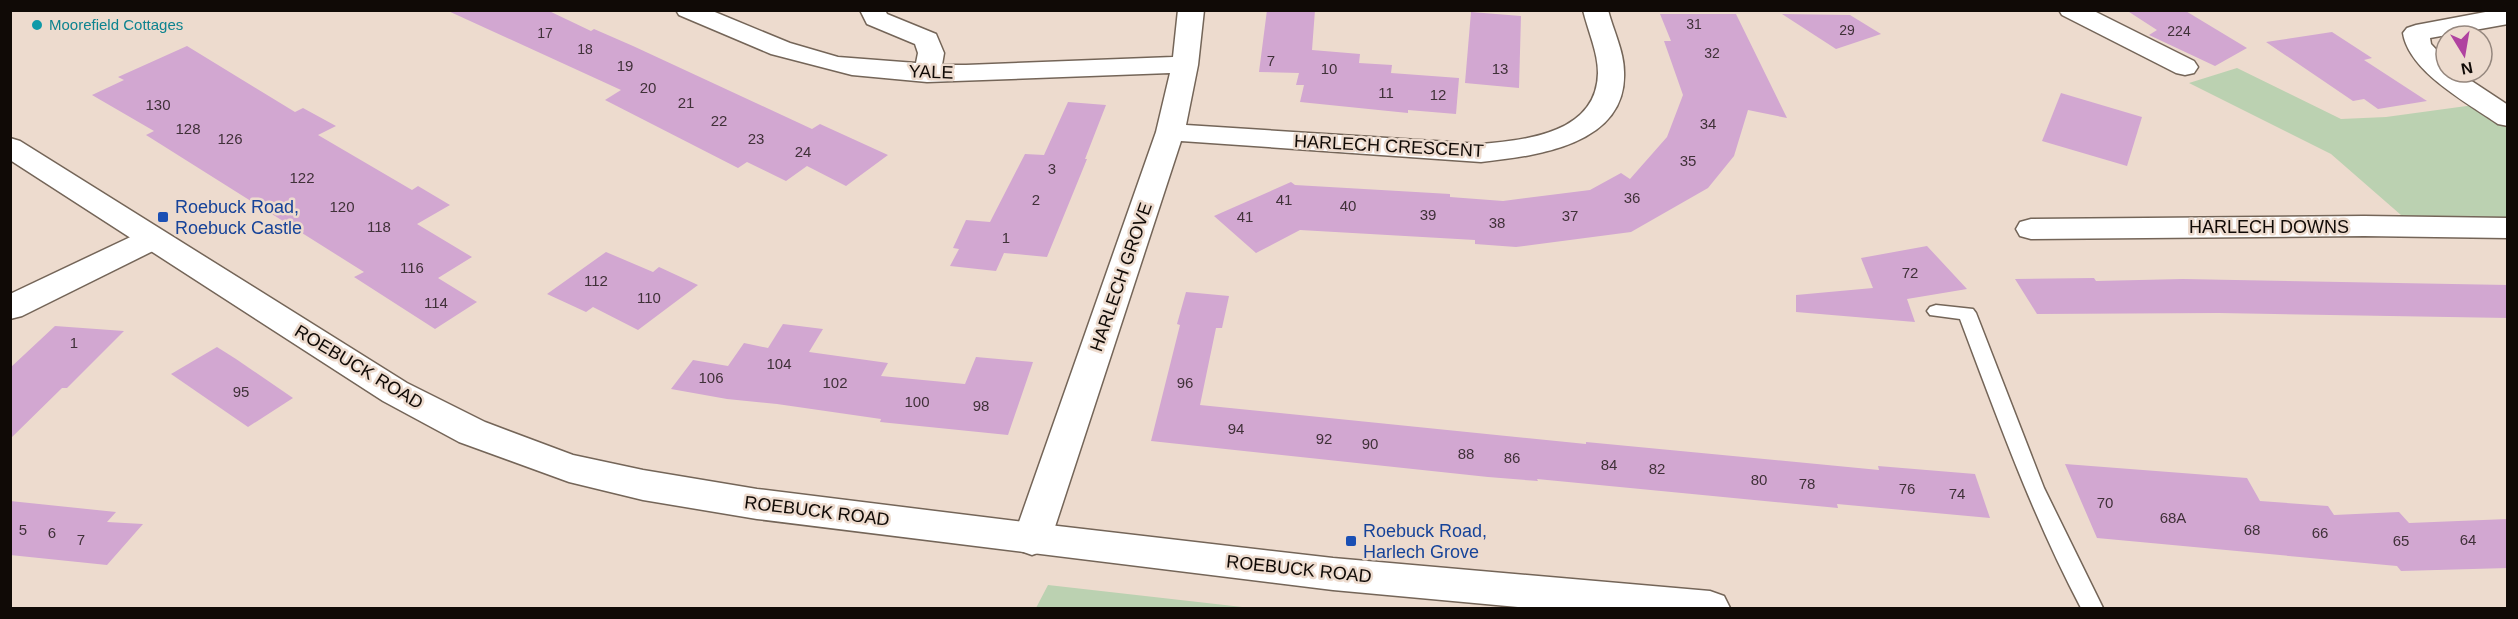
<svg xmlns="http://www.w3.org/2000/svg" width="2518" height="619" viewBox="0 0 2518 619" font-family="Arial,sans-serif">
	<rect width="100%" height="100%" fill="#eddbce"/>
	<g fill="#bbd1b1">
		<polygon points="2237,68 2341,119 2386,117 2474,105 2507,127 2507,224 2409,222 2331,154 2189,83"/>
		<polygon points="1048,585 1251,608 1036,608"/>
	</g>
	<g fill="#d2a7d1">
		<polygon points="446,10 547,10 591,31 594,29 633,46 812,129 820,124 888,155 846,186 807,166 786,181 747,162 738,168 605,100 621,90"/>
		<polygon points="1267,10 1315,10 1312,50 1360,54 1359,63 1392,65 1391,73 1459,78 1456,114 1408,110 1408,113 1300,102 1304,85 1296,85 1299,73 1259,72"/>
		<polygon points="2126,10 2184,10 2247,48 2215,66 2149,35 2157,30"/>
		<polygon points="1471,12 1521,16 1519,88 1465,83"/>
		<polygon points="1660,14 1736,14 1787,118 1748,110 1734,156 1708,188 1631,232 1516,247 1475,244 1475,240 1300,230 1256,253 1214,216 1291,182 1295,185 1450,194 1450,197 1503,201 1590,190 1621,173 1630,179 1667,137 1683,95 1664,41 1671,41"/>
		<polygon points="1782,14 1850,15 1881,34 1836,49"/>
		<polygon points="2332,32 2372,58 2364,60 2427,101 2378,109 2364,99 2353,101 2266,42"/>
		<polygon points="187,46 295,112 303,108 336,126 318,135 412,190 418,186 450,205 417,224 472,257 438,278 477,302 435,329 354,277 364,272 146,135 154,131 92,95 124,80 118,77"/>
		<polygon points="2061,93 2142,117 2127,166 2042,141"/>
		<polygon points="1068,102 1106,105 1085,159 1087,159 1047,257 1004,253 996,271 950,266 959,249 953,248 966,220 990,222 1025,154 1044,155"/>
		<polygon points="1927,246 1967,289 1907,299 1915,322 1796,312 1796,295 1873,288 1861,258"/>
		<polygon points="606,252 653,272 659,267 698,285 638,330 593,307 586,312 547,294"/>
		<polygon points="2094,278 2096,281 2183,279 2508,285 2508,318 2219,313 2037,314 2015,279"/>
		<polygon points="1186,292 1229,296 1222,328 1216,328 1200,405 1586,444 1586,442 1879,470 1878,466 1975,474 1990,518 1837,504 1838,508 1537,479 1538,481 1488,477 1151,441 1180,325 1177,324"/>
		<polygon points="783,324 823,329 809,352 888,363 881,376 965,384 976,357 1033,362 1008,435 880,422 881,419 777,404 727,399 671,389 693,360 728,366 744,343 768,348"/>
		<polygon points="55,326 124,331 67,388 62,388 10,439 10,368"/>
		<polygon points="217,347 236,359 293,398 248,427 171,374"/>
		<polygon points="2065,464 2247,478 2260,501 2328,506 2334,515 2399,512 2409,523 2508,519 2508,568 2401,571 2397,566 2097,538"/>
		<polygon points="10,501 116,512 107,522 143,524 107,565 10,555"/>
	</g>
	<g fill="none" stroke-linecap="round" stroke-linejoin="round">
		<defs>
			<path id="service" d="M 1936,305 L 1973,309 L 1976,313 L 2044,488 L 2103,608 L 2081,608 C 2032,515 1997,417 1960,319 L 1930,315 L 1927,311 L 1930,307 Z"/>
			<g id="minor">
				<path d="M 676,10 L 710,10 L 790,43 L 838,57 L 916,63 L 918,53 L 915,44 L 867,24 L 860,10 L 885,10 L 887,14 L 936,34 L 944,53 L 942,65 L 966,65 L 1173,57 L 1178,10 L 1204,10 L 1198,65 L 1186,125 L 1481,144 C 1527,140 1597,133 1598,73 C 1598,52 1588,31 1583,10 L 1608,10 C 1613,30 1624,51 1624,72 C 1627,145 1536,156 1481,162 L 1181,141 L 1051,539 L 1046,550 L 1032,555 L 1018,550 L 1013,539 L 1156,132 L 1170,73 L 927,82 L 852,75 L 771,54 L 679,15 Z"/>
				<polygon points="2059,10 2092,10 2194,61 2198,67 2194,73 2185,75 2176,73 2062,15"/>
				<path d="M 2496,10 L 2508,10 L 2508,24 L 2430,38 L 2431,44 L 2446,60 L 2446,72 L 2458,72 L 2508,105 L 2508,126 L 2498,124 C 2468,103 2409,72 2403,33 L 2407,28 L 2416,25 Z"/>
				<polygon points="2364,216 2508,218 2508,238 2364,236 2031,239 2020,236 2016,229 2020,222 2031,219"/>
				<polygon points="152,229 163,232 168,239 163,246 22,316 10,319 10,294 141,232"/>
			</g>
			<polygon id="tertiary" points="10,138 20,141 407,383 485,422 573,455 643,470 757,489 1032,523 1333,558 1710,591 1724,596 1730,608 1529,608 1333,590 757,519 643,500 569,482 459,442 383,401 10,160"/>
		</defs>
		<use href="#service" stroke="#746558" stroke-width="3"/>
		<use href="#minor" stroke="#746558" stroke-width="3"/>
		<use href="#tertiary" stroke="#746558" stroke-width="3"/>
		<use href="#service" fill="#fff" fill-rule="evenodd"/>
		<use href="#minor" fill="#fff" fill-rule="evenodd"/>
		<use href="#tertiary" fill="#fff" fill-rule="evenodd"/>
	</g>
	<circle fill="#0f9aa8" stroke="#eddbce" stroke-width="2" cx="37" cy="25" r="6"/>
	<g fill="#1a4fb4" stroke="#eddbce" stroke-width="2">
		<rect x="157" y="211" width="12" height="12" rx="3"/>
		<rect x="1345" y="535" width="12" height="12" rx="3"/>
	</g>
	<g text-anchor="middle" stroke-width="5" stroke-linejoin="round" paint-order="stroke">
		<g font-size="14" fill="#403139">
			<text x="1694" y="29">31</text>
			<text x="1847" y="35">29</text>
			<text x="2179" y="36">224</text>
			<text x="545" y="38">17</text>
			<text x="585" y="54">18</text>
			<text x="1712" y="58">32</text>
		</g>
		<g font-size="15" fill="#0d838f" stroke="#eddbce" text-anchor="start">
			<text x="49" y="30">Moorefield Cottages</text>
		</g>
		<g font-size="15" fill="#403139">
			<text x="1271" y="66">7</text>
			<text x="625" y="71">19</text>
			<text x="1329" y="74">10</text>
			<text x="1500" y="74">13</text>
			<text x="648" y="93">20</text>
			<text x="1386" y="98">11</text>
			<text x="1438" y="100">12</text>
			<text x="686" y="108">21</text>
			<text x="158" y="110">130</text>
			<text x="719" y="126">22</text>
			<text x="1708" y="129">34</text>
			<text x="188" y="134">128</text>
			<text x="230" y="144">126</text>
			<text x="756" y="144">23</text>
			<text x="803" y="157">24</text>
			<text x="1688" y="166">35</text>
			<text x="1052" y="174">3</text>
			<text x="302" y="183">122</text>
			<text x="1632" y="203">36</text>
			<text x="1036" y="205">2</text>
			<text x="1284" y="205">41</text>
			<text x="1348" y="211">40</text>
			<text x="342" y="212">120</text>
			<text x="1428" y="220">39</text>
			<text x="1570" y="221">37</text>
			<text x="1245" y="222">41</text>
			<text x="1497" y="228">38</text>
			<text x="379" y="232">118</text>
			<text x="1006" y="243">1</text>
			<text x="412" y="273">116</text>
			<text x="1910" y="278">72</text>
			<text x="596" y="286">112</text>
			<text x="649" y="303">110</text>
			<text x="436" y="308">114</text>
			<text x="74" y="348">1</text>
			<text x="779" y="369">104</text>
			<text x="711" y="383">106</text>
			<text x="835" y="388">102</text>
			<text x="1185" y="388">96</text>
			<text x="241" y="397">95</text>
			<text x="917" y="407">100</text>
			<text x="981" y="411">98</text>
			<text x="1236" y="434">94</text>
			<text x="1324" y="444">92</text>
			<text x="1370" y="449">90</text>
			<text x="1466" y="459">88</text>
			<text x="1512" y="463">86</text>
			<text x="1609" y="470">84</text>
			<text x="1657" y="474">82</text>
			<text x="1759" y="485">80</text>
			<text x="1807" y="489">78</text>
			<text x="1907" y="494">76</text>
			<text x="1957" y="499">74</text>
			<text x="2105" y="508">70</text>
			<text x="2173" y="523">68A</text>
			<text x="23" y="535">5</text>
			<text x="2252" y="535">68</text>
			<text x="52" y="538">6</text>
			<text x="2320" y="538">66</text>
			<text x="81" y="545">7</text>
			<text x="2468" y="545">64</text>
			<text x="2401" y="546">65</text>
		</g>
		<g font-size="18" fill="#100a06" stroke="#eddbce">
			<text transform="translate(931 72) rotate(2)" y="6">YALE</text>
			<text transform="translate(1389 146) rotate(3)" y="6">HARLECH CRESCENT</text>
			<text x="2269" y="233">HARLECH DOWNS</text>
			<text transform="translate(1121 277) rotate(-71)" y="6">HARLECH GROVE</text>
			<text transform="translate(359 367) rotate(31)" y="6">ROEBUCK ROAD</text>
			<text transform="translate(817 511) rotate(7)" y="6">ROEBUCK ROAD</text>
			<text transform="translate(1299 569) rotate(6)" y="6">ROEBUCK ROAD</text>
		</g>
		<g font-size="18" fill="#164399" stroke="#eddbce" text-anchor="start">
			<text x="175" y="213">Roebuck Road,<tspan x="175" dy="21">Roebuck Castle</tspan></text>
			<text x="1363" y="537">Roebuck Road,<tspan x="1363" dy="21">Harlech Grove</tspan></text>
		</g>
	</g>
	<rect width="2518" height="619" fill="none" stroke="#100a06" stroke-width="24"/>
	<g transform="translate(2464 54) rotate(169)"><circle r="28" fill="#eddbce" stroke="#95877e" stroke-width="1.5"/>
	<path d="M0-4.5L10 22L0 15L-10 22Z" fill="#b042a0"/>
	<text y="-9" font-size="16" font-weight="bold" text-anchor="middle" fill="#100a06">N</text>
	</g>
</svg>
